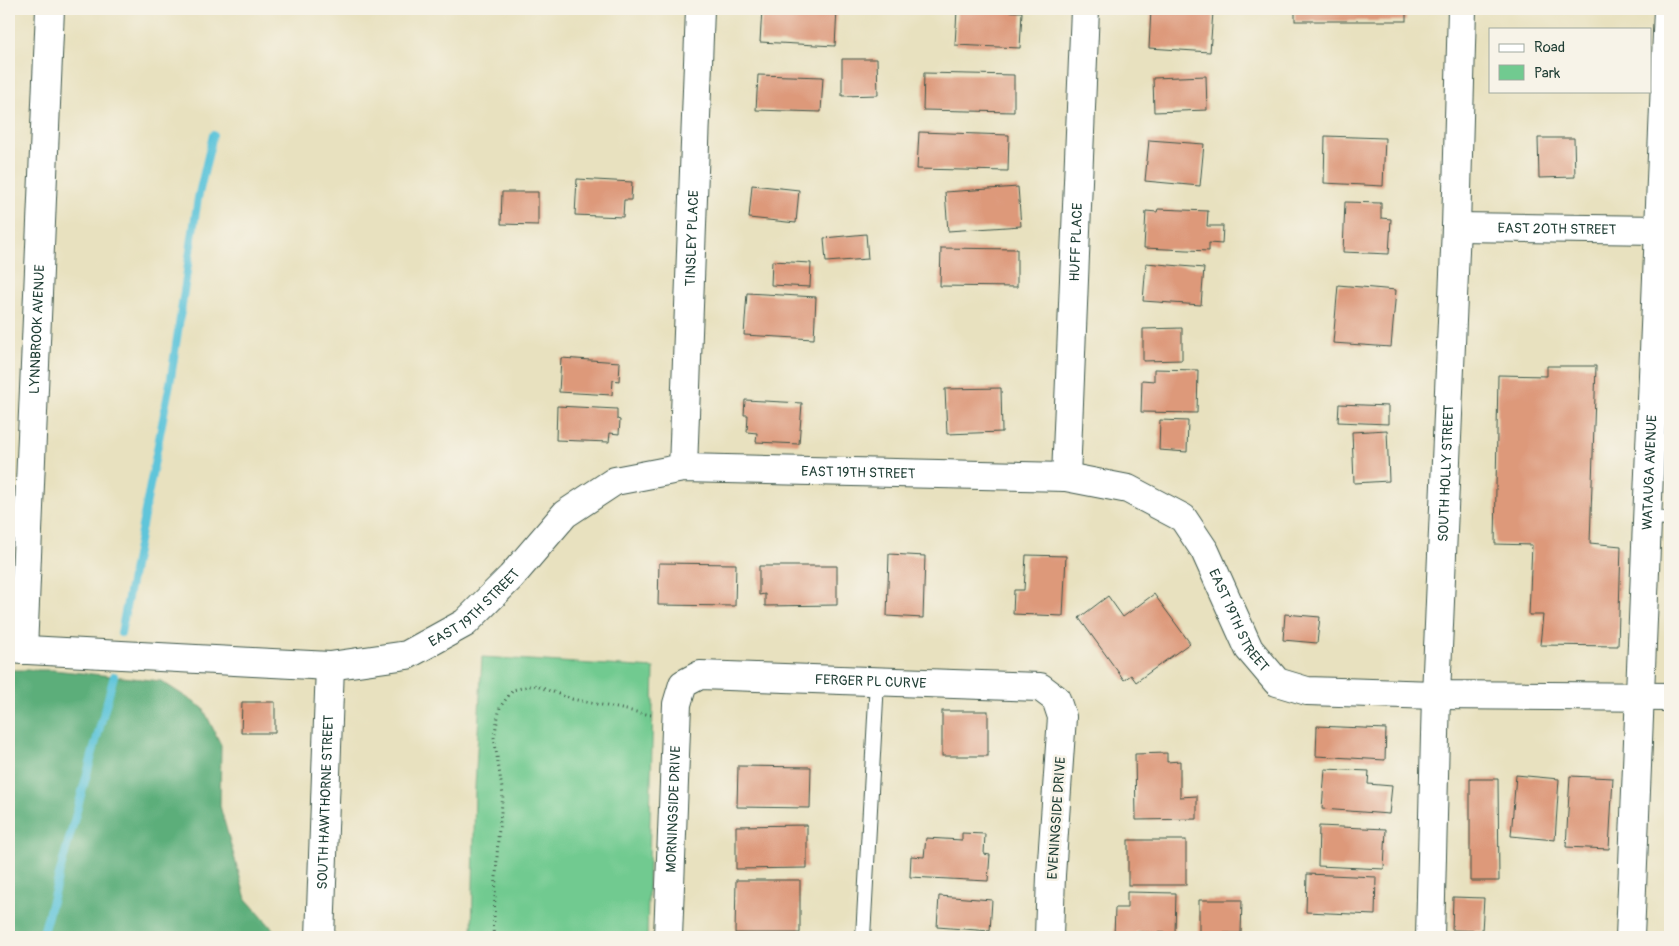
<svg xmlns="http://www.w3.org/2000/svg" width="1679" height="946" viewBox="0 0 1679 946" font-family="Pangolin,sans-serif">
	<rect width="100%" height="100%" fill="#f7f3e8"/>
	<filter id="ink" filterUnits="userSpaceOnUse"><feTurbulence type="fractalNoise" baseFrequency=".02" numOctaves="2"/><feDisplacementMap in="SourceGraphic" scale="10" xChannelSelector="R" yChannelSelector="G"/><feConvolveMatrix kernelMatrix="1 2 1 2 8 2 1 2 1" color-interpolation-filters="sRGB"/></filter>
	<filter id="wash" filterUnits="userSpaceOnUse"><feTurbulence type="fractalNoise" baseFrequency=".0096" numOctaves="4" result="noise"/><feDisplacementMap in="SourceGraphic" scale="20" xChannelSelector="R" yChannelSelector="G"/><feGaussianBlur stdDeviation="1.12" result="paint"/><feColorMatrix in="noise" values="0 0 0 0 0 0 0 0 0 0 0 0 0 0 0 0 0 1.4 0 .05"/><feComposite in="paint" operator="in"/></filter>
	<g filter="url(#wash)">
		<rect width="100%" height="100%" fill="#e8e1bf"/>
		<polygon fill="#71ca90" stroke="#488462" points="482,657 654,668 647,937 472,937 475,788"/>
		<polygon fill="#5cae7a" stroke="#3e7657" points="9,670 53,670 161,681 203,708 221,745 220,806 246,899 280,937 9,937"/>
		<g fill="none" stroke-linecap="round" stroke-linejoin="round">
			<g stroke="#5ec5da" stroke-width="8">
				<polyline points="121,633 171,378 198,198 213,135"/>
				<polyline points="42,937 114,676"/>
			</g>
		</g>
		<g id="blocks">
			<g fill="#dd997a">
				<polygon points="762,9 837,9 835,46 760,42"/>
				<polygon points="1151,9 1213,12 1210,52 1149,48"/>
				<rect x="1295" y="9" width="111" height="12"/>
				<polygon points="957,10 1022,12 1020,48 955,45"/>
				<polygon points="842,59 877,59 878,95 842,96"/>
				<polygon points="924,73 1014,75 1014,112 923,110"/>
				<polygon points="758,75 823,77 821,112 756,110"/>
				<polygon points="1206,76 1207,110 1154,112 1153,78"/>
				<polygon points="919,132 1009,135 1008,171 917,169"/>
				<polygon points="1325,136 1385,138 1383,186 1324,183"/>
				<polygon points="1538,138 1574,138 1575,177 1539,178"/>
				<polygon points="1149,140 1204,144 1200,186 1145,181"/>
				<polygon points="577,179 632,182 631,200 624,200 623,217 575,215"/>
				<polygon points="752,185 799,190 796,223 749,218"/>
				<polygon points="1018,187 1021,226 948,231 945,192"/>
				<polygon points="502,192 538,192 538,225 501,224"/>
				<polygon points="1345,202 1381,203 1381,218 1391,219 1389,254 1343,252"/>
				<polygon points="1158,209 1208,211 1207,226 1223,226 1222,244 1209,243 1209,251 1144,248 1146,211 1157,212"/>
				<polygon points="866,234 868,259 826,262 824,238"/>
				<polygon points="941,248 1017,249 1017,287 940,286"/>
				<polygon points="772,261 811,263 810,287 771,285"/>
				<polygon points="1146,263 1204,268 1201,305 1143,301"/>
				<polygon points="1338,285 1396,290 1391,347 1333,343"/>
				<polygon points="747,293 816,297 814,339 744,335"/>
				<polygon points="1182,328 1182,360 1143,361 1143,329"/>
				<polygon points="561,358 620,362 619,381 613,380 612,395 559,392"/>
				<polygon points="1547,366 1596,366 1590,543 1621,546 1618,646 1540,645 1543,615 1529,615 1532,545 1495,544 1498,375 1547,376"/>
				<polygon points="1154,369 1198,370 1197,413 1141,412 1142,380 1154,381"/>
				<polygon points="1001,388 1002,432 947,434 945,389"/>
				<polygon points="745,400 802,403 799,444 756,442 757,433 747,432 748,415 744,415"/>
				<polygon points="1339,404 1388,406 1388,424 1338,422"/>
				<polygon points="557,406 617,409 617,419 620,420 619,434 610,433 609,442 556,440"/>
				<polygon points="1160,420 1188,421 1187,452 1159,450"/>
				<polygon points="1387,430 1389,481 1354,483 1352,432"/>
				<polygon points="889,554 925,556 923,618 887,616"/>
				<polygon points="1026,555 1066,556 1063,616 1013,614 1014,590 1024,590"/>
				<polygon points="659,563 736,564 735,606 658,605"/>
				<polygon points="759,566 837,566 837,605 765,606 765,594 759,595"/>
				<polygon points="1154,594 1190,643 1136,682 1131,675 1124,680 1079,618 1108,596 1123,617"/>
				<polygon points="1285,614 1320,617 1317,643 1283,640"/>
				<polygon points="242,702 275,702 275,733 241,733"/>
				<rect x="942" y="711" width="46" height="45"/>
				<polygon points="1317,726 1386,729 1385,760 1316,756"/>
				<polygon points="1167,753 1167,762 1180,761 1180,797 1197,796 1197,819 1136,820 1135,754"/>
				<polygon points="738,766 811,767 810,808 737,807"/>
				<polygon points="1325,769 1369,771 1368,784 1392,786 1389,814 1322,809"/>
				<polygon points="1516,775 1559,779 1555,840 1511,836"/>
				<polygon points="1570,776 1613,778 1609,849 1566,847"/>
				<polygon points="1470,779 1498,779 1499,881 1470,881"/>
				<polygon points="807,825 807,868 736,869 736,826"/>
				<polygon points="1319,826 1386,829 1384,869 1318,866"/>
				<polygon points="962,833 985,834 984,854 990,855 988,881 910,877 911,856 924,857 926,838 962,840"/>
				<rect x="1128" y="840" width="58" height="45"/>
				<polygon points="1307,874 1376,877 1375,915 1306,912"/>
				<polygon points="736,880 800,880 800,933 735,933"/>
				<polygon points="1127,892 1176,893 1175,933 1136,932 1136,937 1114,937 1115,908 1127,908"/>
				<polygon points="939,896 992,900 990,931 937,927"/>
				<polygon points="1453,897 1484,898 1482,931 1452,930"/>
				<polygon points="1199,900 1242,900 1241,933 1199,933"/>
			</g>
		</g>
	</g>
	<g filter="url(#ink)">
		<use href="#blocks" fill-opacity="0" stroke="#3d5649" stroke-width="1"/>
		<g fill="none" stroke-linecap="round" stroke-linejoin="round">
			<defs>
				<g id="service">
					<polyline points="1652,402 1670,400"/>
					<polyline points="1647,518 1670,519"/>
					<polyline points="863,937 877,681"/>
				</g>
				<g id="minor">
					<path id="s1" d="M 1456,227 L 1660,230"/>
					<path id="s2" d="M 683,468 L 700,9"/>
					<path id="s3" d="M 1066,477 L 1085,9"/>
					<path id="s4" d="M 9,649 L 330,666 L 407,655 L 465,623 L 511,577 L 565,514 L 615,481 L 683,468 L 1066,477 L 1128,489 L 1183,518 L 1205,551 L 1249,649 L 1277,682 L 1307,691 L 1436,695 L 1670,697"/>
					<path id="s5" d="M 23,650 L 50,9"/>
					<path id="s6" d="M 320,937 L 330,666"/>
					<path id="s7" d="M 668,937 L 677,704 L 683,684 L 700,675 L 1040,687 L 1056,699 L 1062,717 L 1051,875 L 1049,937"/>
					<path id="s8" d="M 1430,937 L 1436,695 L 1456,227 L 1462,9"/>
					<path id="s9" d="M 1630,937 C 1641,628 1657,318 1668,9"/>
				</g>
			</defs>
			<use href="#service" stroke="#3d5649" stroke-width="16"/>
			<use href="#minor" stroke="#3d5649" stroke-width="30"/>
			<polyline stroke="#3d5649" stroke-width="3" stroke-dasharray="1 4" stroke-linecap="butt" points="493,937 498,838 503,795 494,737 500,707 513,690 534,685 572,699 651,715"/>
			<use href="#service" stroke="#fff" stroke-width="14"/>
			<use href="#minor" stroke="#fff" stroke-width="28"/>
		</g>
	</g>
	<g text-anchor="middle" stroke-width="5" stroke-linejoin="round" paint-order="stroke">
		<g font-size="14" fill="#1f3d34" stroke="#f7f3e8">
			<text dy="5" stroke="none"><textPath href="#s1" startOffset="101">EAST 20TH STREET</textPath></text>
			<text dy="5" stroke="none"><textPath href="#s2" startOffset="230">TINSLEY PLACE</textPath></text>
			<text dy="5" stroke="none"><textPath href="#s3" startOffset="235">HUFF PLACE</textPath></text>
			<text dy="5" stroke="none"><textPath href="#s5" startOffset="321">LYNNBROOK AVENUE</textPath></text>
			<text dy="5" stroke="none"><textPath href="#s4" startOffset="918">EAST 19TH STREET</textPath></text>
			<text dy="5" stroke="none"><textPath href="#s8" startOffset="464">SOUTH HOLLY STREET</textPath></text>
			<text dy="5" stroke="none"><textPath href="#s9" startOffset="465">WATAUGA AVENUE</textPath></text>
			<text dy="5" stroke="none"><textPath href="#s4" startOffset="482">EAST 19TH STREET</textPath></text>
			<text dy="5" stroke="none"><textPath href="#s4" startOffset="1368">EAST 19TH STREET</textPath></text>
			<text dy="5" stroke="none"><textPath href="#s7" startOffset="444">FERGER PL CURVE</textPath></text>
			<text dy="5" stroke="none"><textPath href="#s6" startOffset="135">SOUTH HAWTHORNE STREET</textPath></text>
			<text dy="5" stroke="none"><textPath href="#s7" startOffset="128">MORNINGSIDE DRIVE</textPath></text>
			<text transform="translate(1056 818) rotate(-86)" y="5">EVENINGSIDE DRIVE</text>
		</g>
	</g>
	<rect width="1679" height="946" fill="none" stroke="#f7f3e8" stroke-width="30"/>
	<rect x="1489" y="28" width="162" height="65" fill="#f7f3e8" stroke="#a1aaa0"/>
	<rect x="1499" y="44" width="25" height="8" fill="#ffffff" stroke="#a1aaa0"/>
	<text x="1534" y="52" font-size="15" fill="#1f3d34">Road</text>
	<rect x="1499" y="65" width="25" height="15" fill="#71ca90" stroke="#a1aaa0"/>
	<text x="1534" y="78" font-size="15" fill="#1f3d34">Park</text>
</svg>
